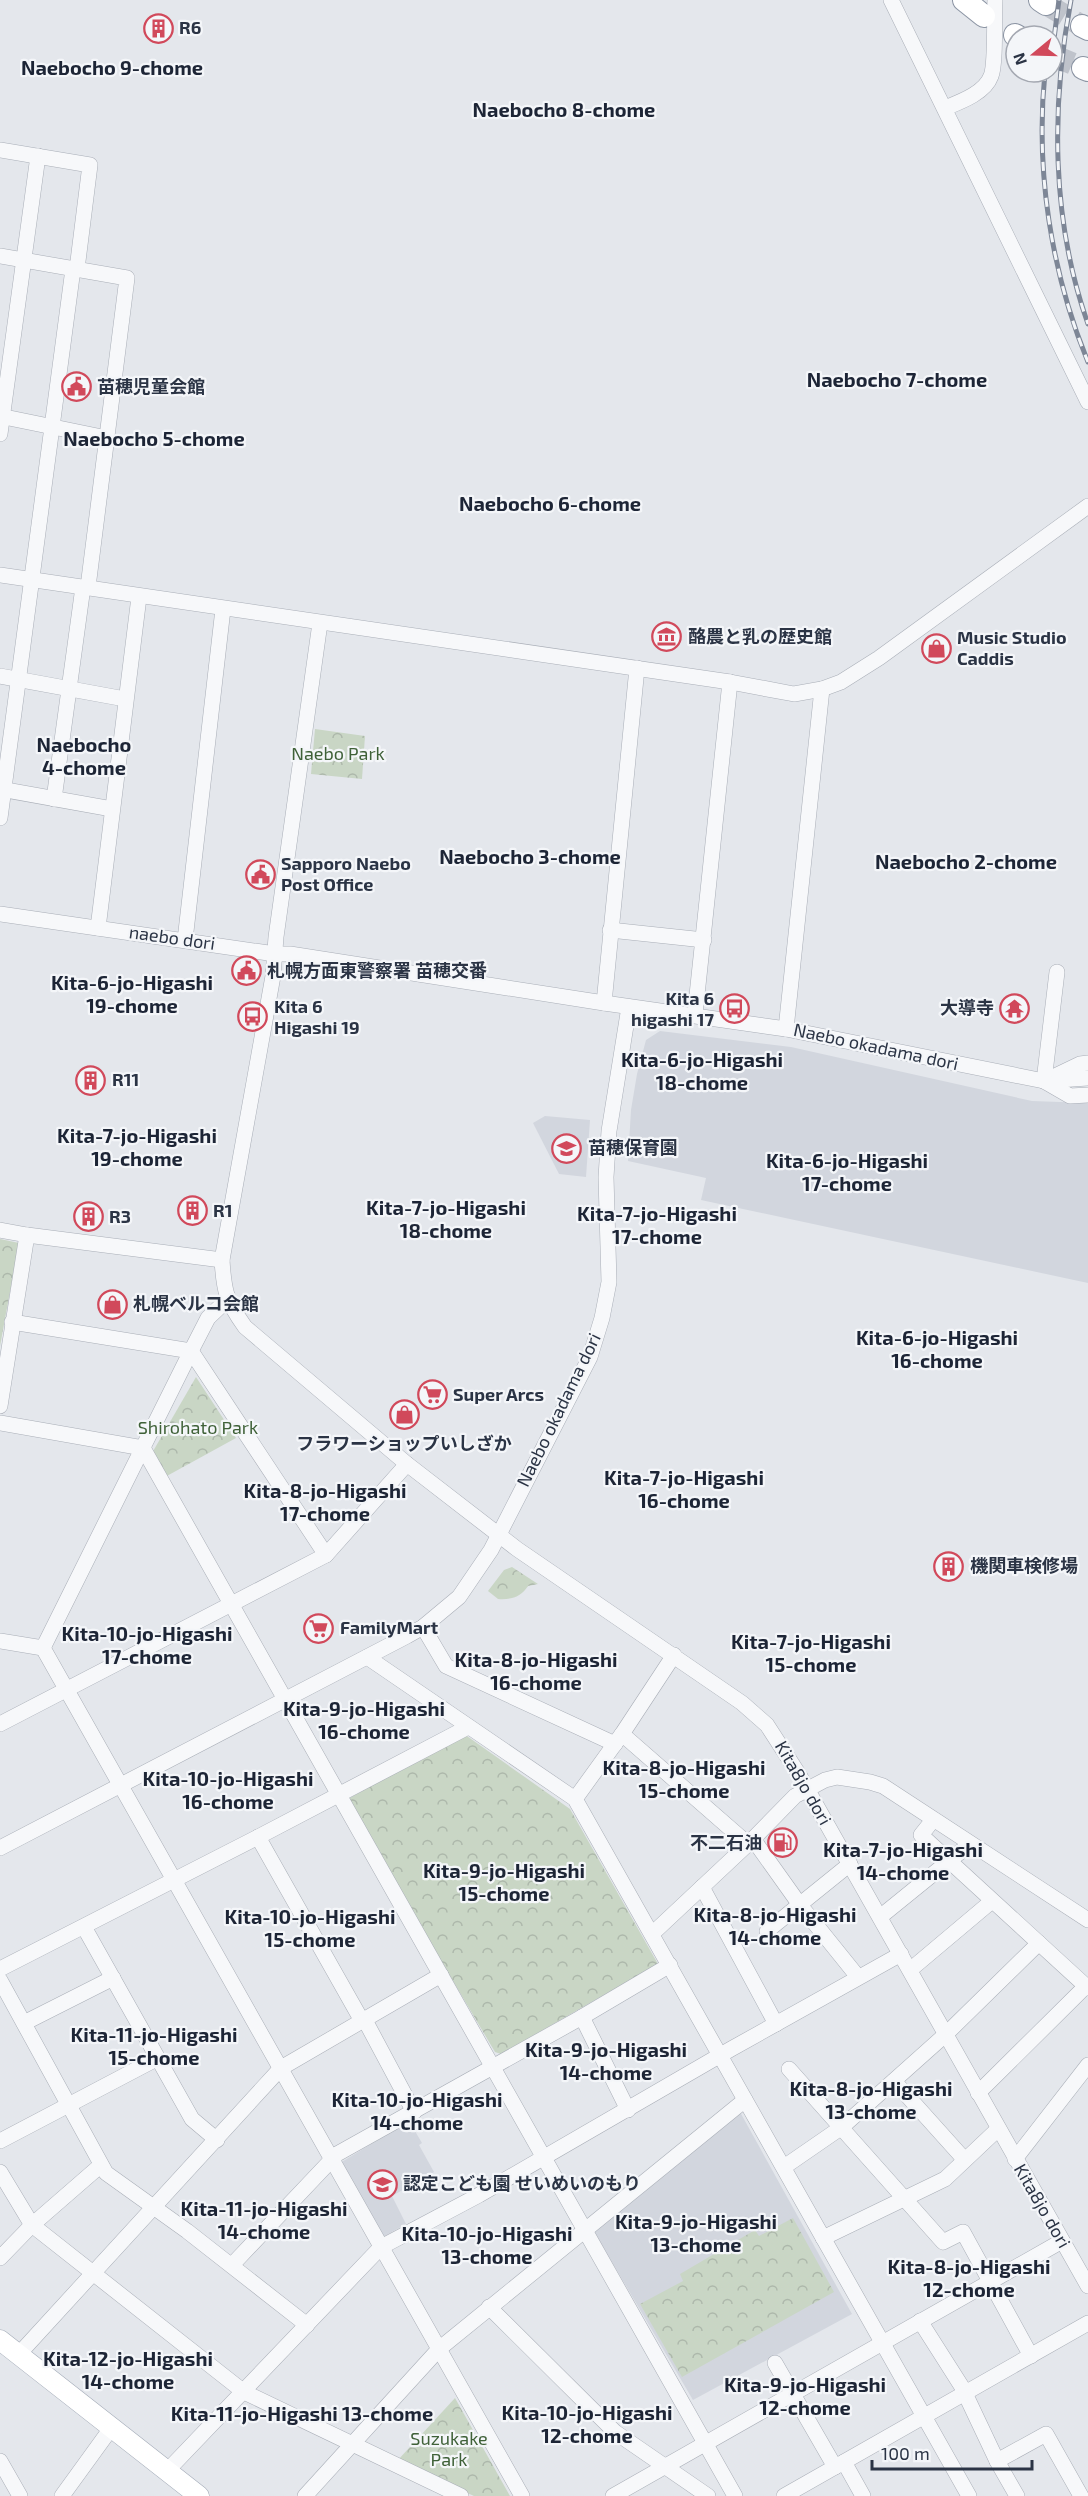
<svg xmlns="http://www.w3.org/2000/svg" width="1088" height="2496" viewBox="0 0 1088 2496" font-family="'Exo 2','Noto Sans JP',sans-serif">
	<defs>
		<pattern id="forest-crowns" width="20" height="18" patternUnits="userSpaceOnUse" patternTransform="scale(1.5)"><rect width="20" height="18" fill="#c9d6c5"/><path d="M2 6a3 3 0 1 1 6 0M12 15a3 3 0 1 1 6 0" fill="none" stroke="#adb8ab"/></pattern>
	</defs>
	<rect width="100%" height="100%" fill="#e4e7ec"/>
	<g fill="#d2d6de">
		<polygon points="660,1031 791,1047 1032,1101 1088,1103 1088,1283 701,1200 706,1178 628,1161 631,1110 637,1074 646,1040"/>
		<polygon points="545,1116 590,1120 586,1177 559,1174 533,1123"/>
		<polygon points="740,2112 852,2314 693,2400 592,2228"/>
		<polygon points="409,2121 422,2143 419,2145 434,2172 392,2196 406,2224 383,2237 340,2163"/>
	</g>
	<g fill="url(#forest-crowns)">
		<polygon points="315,729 365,736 362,779 311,774"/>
		<polygon points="0,1239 19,1243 0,1346"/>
		<polygon points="196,1377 236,1438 165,1477 152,1453"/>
		<path d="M 512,1567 L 538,1584 L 528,1586 C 521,1597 511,1600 498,1599 L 488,1591 L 504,1570 Z"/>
		<polygon points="464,1734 570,1809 658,1964 501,2054 495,2052 346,1800"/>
		<polygon points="793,2218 834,2292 682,2377 640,2304 683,2281 680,2274 755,2230 759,2236"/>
		<polygon points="455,2398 510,2496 474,2496 397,2461"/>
	</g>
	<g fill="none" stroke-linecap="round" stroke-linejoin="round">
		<g stroke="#bfc3cb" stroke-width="22" stroke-dasharray="22 11" stroke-linecap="butt">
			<polyline points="1046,4 1082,26"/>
			<polyline points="1052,55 1083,68"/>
		</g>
		<defs>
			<g id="minor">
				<polyline points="891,0 1088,402"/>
				<path d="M 945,108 C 960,102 985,93 991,76 C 996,65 994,15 995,0"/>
				<polyline points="0,150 90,165 77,269"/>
				<polyline points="0,256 127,278 88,587"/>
				<polyline points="0,416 107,438"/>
				<polyline points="0,434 38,156"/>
				<polyline points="0,575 730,682 794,694 822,689 841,682 879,658 1088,506"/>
				<path d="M 320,623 L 276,937 L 273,976 L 222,1260 C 224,1292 226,1300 245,1327 L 407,1464 L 517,1549 L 742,1703 L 767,1725 L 798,1773 L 1088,2286"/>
				<polyline points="0,676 125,699"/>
				<polyline points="0,789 112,809"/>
				<polyline points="54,799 83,587"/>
				<polyline points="0,818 73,269"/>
				<polyline points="0,914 275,954 290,954 604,1003 786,1029 1044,1081 1088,1078"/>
				<polyline points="98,928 139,597"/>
				<polyline points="610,930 704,940"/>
				<polyline points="185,940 223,609"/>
				<polyline points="604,1003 637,668"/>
				<polyline points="695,1014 730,682"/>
				<polyline points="786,1029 822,689"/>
				<polyline points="1055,1076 1080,1064 1088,1063"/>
				<polyline points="1044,1081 1057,972"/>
				<polyline points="1044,1081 1070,1096 1088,1095"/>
				<polyline points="0,1230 27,1235 0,1406"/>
				<polyline points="27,1235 222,1260"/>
				<polyline points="12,1322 191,1351 326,1555"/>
				<polyline points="0,1423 143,1448 735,2496"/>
				<polyline points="423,1627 446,1666 615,1744"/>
				<polyline points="0,1641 43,1648"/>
				<polyline points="43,1648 522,2496"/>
				<polyline points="43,1648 191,1351 208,1318 227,1300"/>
				<polyline points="367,1657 575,1799 969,2496"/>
				<polyline points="0,1724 326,1555 407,1464"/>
				<polyline points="622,1734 748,1844"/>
				<polyline points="575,1799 622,1734 674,1655"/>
				<polyline points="933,1820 921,1835 1088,1988"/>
				<polyline points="258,1837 362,2021 367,2024 414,2112"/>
				<polyline points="753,1839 800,1905 858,1977"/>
				<polyline points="0,1848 407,1636 423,1627 459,1597 491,1550 590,1357 602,1318 609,1282 606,1177 609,1131 629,1007"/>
				<polyline points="702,1887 776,2024"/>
				<polyline points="880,1917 970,1844"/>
				<polyline points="84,1927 192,2119 217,2140"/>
				<polyline points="767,1931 850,1864"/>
				<polyline points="652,1934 748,1844 795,1796 825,1780 837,1777 870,1782 883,1786 1088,1920"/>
				<polyline points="0,1969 258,1837 468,1727"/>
				<polyline points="910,1970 992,1901"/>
				<polyline points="0,1980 106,2173 187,2231 307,2325"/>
				<polyline points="582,2017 628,2110"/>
				<polyline points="24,2023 113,1978"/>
				<polyline points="789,2069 943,2242 963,2232 1031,2356"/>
				<polyline points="894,2081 964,2159"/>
				<polyline points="978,2093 1086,1986"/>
				<polyline points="0,2141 158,2058"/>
				<polyline points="1015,2159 1088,2065"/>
				<polyline points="784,2167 842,2127 945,2035 1039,1943"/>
				<polyline points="0,2172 32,2225 244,2392 461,2496"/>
				<polyline points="823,2238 945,2179 998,2129"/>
				<polyline points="0,2258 32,2225 101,2165"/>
				<polyline points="232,2265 337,2154 582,2017 670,1965"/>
				<polyline points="489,2307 615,2432 708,2496"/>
				<polyline points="920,2321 962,2387 997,2461 1017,2496"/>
				<polyline points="19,2354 281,2068 441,1975"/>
				<polyline points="775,2363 835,2467"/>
				<polyline points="0,2461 20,2496"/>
				<polyline points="997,2461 1046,2434 1081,2496"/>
				<polyline points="844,2462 863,2496"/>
				<polyline points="167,2471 381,2247 479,2195 731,2049 901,1954"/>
				<polyline points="62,2496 112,2427"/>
				<polyline points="305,2496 439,2349 745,2100"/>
				<polyline points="613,2496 1062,2241"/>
				<polyline points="784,2496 1088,2323"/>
			</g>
			<polyline id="major" points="0,2340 199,2496"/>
			<g id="highway">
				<polyline points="964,0 984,16"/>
				<polyline points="1040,0 1046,4"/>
				<polyline points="1082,26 1088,29"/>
				<polyline points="1015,35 1017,36"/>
				<polyline points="1083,68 1088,70"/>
			</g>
		</defs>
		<use href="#minor" stroke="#a9aeb7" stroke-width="16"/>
		<use href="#major" stroke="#a3abb8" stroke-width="21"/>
		<use href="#highway" stroke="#8b94a3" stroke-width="24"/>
		<use href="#minor" stroke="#f7f8fa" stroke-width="15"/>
		<use href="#major" stroke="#fff" stroke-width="20"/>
		<use href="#highway" stroke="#fff" stroke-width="22"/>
		<defs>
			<g id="rail">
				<path d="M 1071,0 C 1051,106 1051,220 1088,324"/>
				<polyline points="1052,54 1059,0"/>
				<path d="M 1045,72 C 1035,170 1051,272 1088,362"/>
			</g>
		</defs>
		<use href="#rail" stroke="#7d8696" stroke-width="5"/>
		<use href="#rail" stroke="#f4f6f9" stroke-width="3" stroke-dasharray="9" stroke-linecap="butt"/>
	</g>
	<defs>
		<symbol id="building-ring" viewBox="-11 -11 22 22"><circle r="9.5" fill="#f4f6f9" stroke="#d1495b" stroke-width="1.5"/><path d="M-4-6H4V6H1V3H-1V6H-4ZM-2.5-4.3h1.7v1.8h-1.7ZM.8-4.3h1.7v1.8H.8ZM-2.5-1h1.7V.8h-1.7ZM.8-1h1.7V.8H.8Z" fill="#d1495b"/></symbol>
		<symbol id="civic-ring" viewBox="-11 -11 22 22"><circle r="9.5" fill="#f4f6f9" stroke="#d1495b" stroke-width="1.5"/><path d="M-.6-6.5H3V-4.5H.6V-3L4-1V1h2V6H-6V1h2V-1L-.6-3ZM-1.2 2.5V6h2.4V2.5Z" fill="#d1495b"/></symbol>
		<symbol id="museum-ring" viewBox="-11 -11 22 22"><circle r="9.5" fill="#f4f6f9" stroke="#d1495b" stroke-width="1.5"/><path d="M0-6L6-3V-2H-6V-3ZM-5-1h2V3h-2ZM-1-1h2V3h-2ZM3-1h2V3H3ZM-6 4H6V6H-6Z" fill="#d1495b"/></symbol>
		<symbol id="shop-ring" viewBox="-11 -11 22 22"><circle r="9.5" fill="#f4f6f9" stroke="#d1495b" stroke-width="1.5"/><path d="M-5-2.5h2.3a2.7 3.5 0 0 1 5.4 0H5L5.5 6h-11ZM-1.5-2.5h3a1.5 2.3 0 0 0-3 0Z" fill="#d1495b"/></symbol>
		<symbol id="temple-ring" viewBox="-11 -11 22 22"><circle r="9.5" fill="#f4f6f9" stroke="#d1495b" stroke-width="1.5"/><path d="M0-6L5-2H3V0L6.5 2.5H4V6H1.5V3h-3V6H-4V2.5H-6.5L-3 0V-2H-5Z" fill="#d1495b"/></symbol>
		<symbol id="bus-ring" viewBox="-11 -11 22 22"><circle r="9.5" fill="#f4f6f9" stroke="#d1495b" stroke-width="1.5"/><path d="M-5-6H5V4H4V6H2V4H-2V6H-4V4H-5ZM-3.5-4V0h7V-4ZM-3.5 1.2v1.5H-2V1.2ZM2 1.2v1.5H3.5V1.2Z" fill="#d1495b"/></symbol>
		<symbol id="school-ring" viewBox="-11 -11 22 22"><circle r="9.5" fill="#f4f6f9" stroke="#d1495b" stroke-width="1.5"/><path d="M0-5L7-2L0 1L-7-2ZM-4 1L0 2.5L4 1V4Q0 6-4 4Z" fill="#d1495b"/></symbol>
		<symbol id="supermarket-ring" viewBox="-11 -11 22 22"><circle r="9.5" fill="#f4f6f9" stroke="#d1495b" stroke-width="1.5"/><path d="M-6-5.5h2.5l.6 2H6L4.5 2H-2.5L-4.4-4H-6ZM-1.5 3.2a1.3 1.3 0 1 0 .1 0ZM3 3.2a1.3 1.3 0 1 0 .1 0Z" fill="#d1495b"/></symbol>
		<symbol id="fuel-ring" viewBox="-11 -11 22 22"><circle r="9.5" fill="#f4f6f9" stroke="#d1495b" stroke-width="1.5"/><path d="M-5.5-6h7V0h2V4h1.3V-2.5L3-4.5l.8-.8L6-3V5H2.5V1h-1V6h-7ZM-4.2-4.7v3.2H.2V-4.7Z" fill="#d1495b"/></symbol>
	</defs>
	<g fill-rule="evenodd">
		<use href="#building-ring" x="142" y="12" width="33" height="33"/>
		<use href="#civic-ring" x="60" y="370" width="33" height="33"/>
		<use href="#museum-ring" x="650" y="620" width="33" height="33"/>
		<use href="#shop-ring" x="920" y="632" width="33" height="33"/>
		<use href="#civic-ring" x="244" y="858" width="33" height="33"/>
		<use href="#civic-ring" x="230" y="954" width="33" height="33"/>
		<use href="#temple-ring" x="998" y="992" width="33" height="33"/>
		<use href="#bus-ring" x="718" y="992" width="33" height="33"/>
		<use href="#bus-ring" x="236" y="1000" width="33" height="33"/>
		<use href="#building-ring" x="74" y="1064" width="33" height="33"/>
		<use href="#school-ring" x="550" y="1132" width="33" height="33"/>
		<use href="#building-ring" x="176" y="1194" width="33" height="33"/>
		<use href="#building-ring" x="72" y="1200" width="33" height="33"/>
		<use href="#shop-ring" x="96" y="1288" width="33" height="33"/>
		<use href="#supermarket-ring" x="416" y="1378" width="33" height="33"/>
		<use href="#shop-ring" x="388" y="1398" width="33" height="33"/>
		<use href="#building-ring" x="932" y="1550" width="33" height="33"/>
		<use href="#supermarket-ring" x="302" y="1612" width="33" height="33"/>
		<use href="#fuel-ring" x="766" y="1826" width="33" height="33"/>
		<use href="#school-ring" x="366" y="2168" width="33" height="33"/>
	</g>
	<g text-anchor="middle" stroke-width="4.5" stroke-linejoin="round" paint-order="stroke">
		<g font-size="18" font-weight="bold" fill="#2b3445" stroke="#f4f6f9" text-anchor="start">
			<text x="179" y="34">R6</text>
			<text x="97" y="393">苗穂児童会館</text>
			<text x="688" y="643">酪農と乳の歴史館</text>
			<text x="957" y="644">Music Studio<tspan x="957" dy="21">Caddis</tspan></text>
			<text x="281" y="870">Sapporo Naebo<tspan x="281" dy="21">Post Office</tspan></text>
			<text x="267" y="977">札幌方面東警察署 苗穂交番</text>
			<text x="714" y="1005" text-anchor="end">Kita 6<tspan x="714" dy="21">higashi 17</tspan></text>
			<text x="274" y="1013">Kita 6<tspan x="274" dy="21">Higashi 19</tspan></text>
			<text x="994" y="1014" text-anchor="end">大導寺</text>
			<text x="112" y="1086">R11</text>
			<text x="588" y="1154">苗穂保育園</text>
			<text x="213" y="1217">R1</text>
			<text x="109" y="1223">R3</text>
			<text x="133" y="1310">札幌ベルコ会館</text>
			<text x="453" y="1401">Super Arcs</text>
			<text x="404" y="1450" text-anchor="middle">フラワーショップいしざか</text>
			<text x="970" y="1572">機関車検修場</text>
			<text x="340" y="1634">FamilyMart</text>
			<text x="762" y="1849" text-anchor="end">不二石油</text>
			<text x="403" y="2190">認定こども園 せいめいのもり</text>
		</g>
		<g font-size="18" fill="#3f6138" stroke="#f4f6f9">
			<text x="338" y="760">Naebo Park</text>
			<text x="198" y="1434">Shirohato Park</text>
			<text x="449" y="2445">Suzukake<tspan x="449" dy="21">Park</tspan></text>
		</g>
		<g font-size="18" fill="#2b3445" stroke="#f4f6f9">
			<text transform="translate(172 938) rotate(8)" y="6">naebo dori</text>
			<text transform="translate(876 1047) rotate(12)" y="6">Naebo okadama dori</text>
			<text transform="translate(559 1410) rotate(-64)" y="6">Naebo okadama dori</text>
			<text transform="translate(803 1783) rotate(60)" y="6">Kita8jo dori</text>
			<text transform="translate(1042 2206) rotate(60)" y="6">Kita8jo dori</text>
		</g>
		<g font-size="20" font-weight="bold" fill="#1d2536" stroke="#f4f6f9">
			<text x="112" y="75">Naebocho 9-chome</text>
			<text x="564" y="117">Naebocho 8-chome</text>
			<text x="897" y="387">Naebocho 7-chome</text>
			<text x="154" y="446">Naebocho 5-chome</text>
			<text x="550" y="511">Naebocho 6-chome</text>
			<text x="84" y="752">Naebocho<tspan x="84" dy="23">4-chome</tspan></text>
			<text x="530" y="864">Naebocho 3-chome</text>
			<text x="966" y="869">Naebocho 2-chome</text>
			<text x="132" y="990">Kita-6-jo-Higashi<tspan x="132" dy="23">19-chome</tspan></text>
			<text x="702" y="1067">Kita-6-jo-Higashi<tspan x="702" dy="23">18-chome</tspan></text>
			<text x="137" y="1143">Kita-7-jo-Higashi<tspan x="137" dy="23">19-chome</tspan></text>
			<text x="847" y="1168">Kita-6-jo-Higashi<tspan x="847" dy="23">17-chome</tspan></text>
			<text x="446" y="1215">Kita-7-jo-Higashi<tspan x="446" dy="23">18-chome</tspan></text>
			<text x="657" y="1221">Kita-7-jo-Higashi<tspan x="657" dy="23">17-chome</tspan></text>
			<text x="937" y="1345">Kita-6-jo-Higashi<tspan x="937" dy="23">16-chome</tspan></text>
			<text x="684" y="1485">Kita-7-jo-Higashi<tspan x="684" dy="23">16-chome</tspan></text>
			<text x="325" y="1498">Kita-8-jo-Higashi<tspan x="325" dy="23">17-chome</tspan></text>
			<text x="147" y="1641">Kita-10-jo-Higashi<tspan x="147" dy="23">17-chome</tspan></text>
			<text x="811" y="1649">Kita-7-jo-Higashi<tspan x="811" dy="23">15-chome</tspan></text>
			<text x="536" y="1667">Kita-8-jo-Higashi<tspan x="536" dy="23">16-chome</tspan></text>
			<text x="364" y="1716">Kita-9-jo-Higashi<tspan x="364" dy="23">16-chome</tspan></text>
			<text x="684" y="1775">Kita-8-jo-Higashi<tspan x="684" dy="23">15-chome</tspan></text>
			<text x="228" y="1786">Kita-10-jo-Higashi<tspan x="228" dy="23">16-chome</tspan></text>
			<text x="903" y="1857">Kita-7-jo-Higashi<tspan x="903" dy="23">14-chome</tspan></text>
			<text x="504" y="1878">Kita-9-jo-Higashi<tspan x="504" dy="23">15-chome</tspan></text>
			<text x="775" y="1922">Kita-8-jo-Higashi<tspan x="775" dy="23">14-chome</tspan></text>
			<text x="310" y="1924">Kita-10-jo-Higashi<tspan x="310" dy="23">15-chome</tspan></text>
			<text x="154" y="2042">Kita-11-jo-Higashi<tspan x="154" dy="23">15-chome</tspan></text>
			<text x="606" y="2057">Kita-9-jo-Higashi<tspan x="606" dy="23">14-chome</tspan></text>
			<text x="871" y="2096">Kita-8-jo-Higashi<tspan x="871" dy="23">13-chome</tspan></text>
			<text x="417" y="2107">Kita-10-jo-Higashi<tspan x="417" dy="23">14-chome</tspan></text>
			<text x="264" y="2216">Kita-11-jo-Higashi<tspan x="264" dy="23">14-chome</tspan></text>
			<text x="696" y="2229">Kita-9-jo-Higashi<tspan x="696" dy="23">13-chome</tspan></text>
			<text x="487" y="2241">Kita-10-jo-Higashi<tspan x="487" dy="23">13-chome</tspan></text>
			<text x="969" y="2274">Kita-8-jo-Higashi<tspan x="969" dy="23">12-chome</tspan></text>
			<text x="128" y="2366">Kita-12-jo-Higashi<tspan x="128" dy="23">14-chome</tspan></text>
			<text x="805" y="2392">Kita-9-jo-Higashi<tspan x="805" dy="23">12-chome</tspan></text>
			<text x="587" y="2420">Kita-10-jo-Higashi<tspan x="587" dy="23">12-chome</tspan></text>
			<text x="302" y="2421">Kita-11-jo-Higashi 13-chome</text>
		</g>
	</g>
	<g transform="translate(1034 54) rotate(251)"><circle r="28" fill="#f4f6f9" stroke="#a4a8b1" stroke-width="1.5"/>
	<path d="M0-4.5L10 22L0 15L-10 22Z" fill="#d1495b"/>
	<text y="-9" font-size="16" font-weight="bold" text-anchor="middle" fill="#2b3445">N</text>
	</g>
	<path d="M872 2460v9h160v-9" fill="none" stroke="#2b3445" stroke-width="3"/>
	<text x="881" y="2460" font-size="18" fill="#2b3445" stroke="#f4f6f9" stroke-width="4.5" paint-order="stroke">100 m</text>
</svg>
